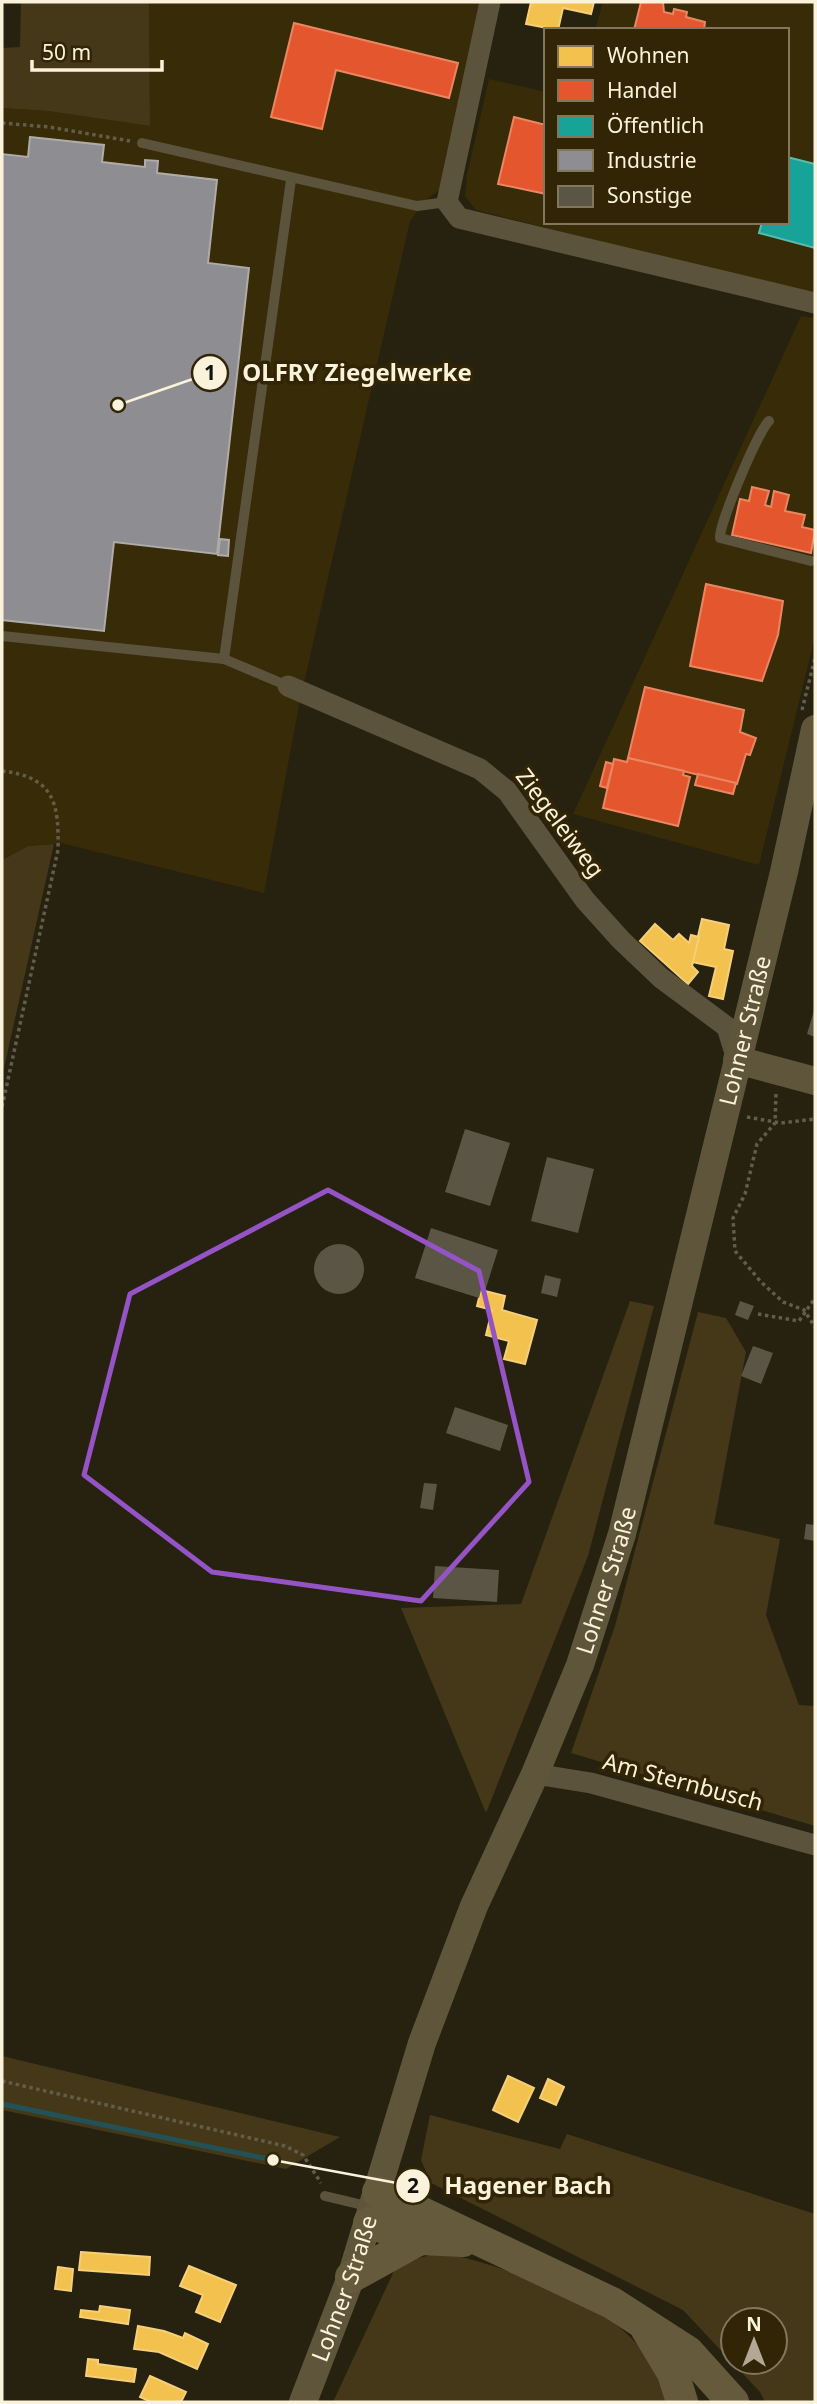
<svg xmlns="http://www.w3.org/2000/svg" width="817" height="2404" viewBox="0 0 817 2404" font-family="'Noto Sans',sans-serif">
	<rect width="100%" height="100%" fill="#272110"/>
	<g fill="#382b07">
		<polygon points="149,2 481,2 440,190 428,198 410,221 300,700 264,893 61,843 28,846 2,860 2,108 48,111 150,126"/>
		<polygon points="603,2 815,2 815,296 476,210 465,196 467,175 489,79 546,92 546,222 787,222 787,30 595,30"/>
		<polygon points="801,316 815,318 815,637 759,865 573,814"/>
	</g>
	<g fill="#453819" fill-rule="evenodd">
		<polygon points="21,2 149,2 150,126 48,111 2,108 2,48 20,47"/>
		<polygon points="54,844 2,1077 2,860 28,846"/>
		<polygon points="630,1301 654,1306 588,1556 486,1813 401,1608 521,1604"/>
		<polygon points="698,1312 726,1318 746,1352 714,1524 780,1539 766,1615 799,1705 815,1706 815,1826 571,1753 615,1626"/>
		<polygon points="2,2056 340,2137 286,2169 2,2110"/>
		<path d="M 430,2115 L 560,2149 L 567,2134 L 815,2214 L 815,2402 L 765,2402 L 760,2392 L 683,2310 L 431,2183 L 421,2160 ZM 775,2320 L 775,2362 L 733,2362 L 733,2320 Z"/>
		<path d="M 441,2252 C 517,2270 653,2311 665,2402 L 333,2402 L 394,2271 L 416,2259 Z"/>
	</g>
	<g fill="#f2c14e" stroke="#f5d079" stroke-width="2">
		<polygon points="531,2 594,2 591,14 563,8 558,30 526,24"/>
		<polygon points="702,919 729,925 724,949 733,951 723,999 709,996 716,967 692,962"/>
		<polygon points="655,924 673,940 679,934 689,943 691,935 699,937 692,966 698,972 688,984 640,941"/>
		<polygon points="481,1290 505,1296 502,1310 537,1320 525,1364 504,1359 509,1341 486,1335 492,1310 477,1306"/>
		<polygon points="508,2076 534,2088 518,2122 493,2110"/>
		<polygon points="548,2079 564,2087 556,2105 540,2098"/>
		<polygon points="81,2252 150,2257 149,2275 79,2270"/>
		<polygon points="189,2266 236,2285 220,2322 196,2312 203,2295 180,2286"/>
		<polygon points="58,2267 73,2269 71,2291 55,2289"/>
		<polygon points="100,2306 130,2310 128,2324 80,2317 81,2310 99,2312"/>
		<polygon points="138,2326 164,2331 183,2338 185,2333 208,2344 197,2369 159,2352 134,2349"/>
		<polygon points="88,2359 98,2360 98,2364 136,2369 134,2382 86,2376"/>
		<polygon points="150,2376 186,2392 181,2402 151,2402 140,2397"/>
	</g>
	<g fill="#e4572e" stroke="#eb8662" stroke-width="2">
		<polygon points="641,2 663,2 664,12 673,14 674,9 687,12 686,17 705,22 704,30 634,30"/>
		<polygon points="294,23 458,63 449,98 336,70 322,129 271,117"/>
		<polygon points="514,117 546,125 546,194 498,184"/>
		<polygon points="752,487 769,491 765,505 771,507 774,491 789,495 785,511 805,515 802,527 815,530 811,553 732,535 740,499 749,501"/>
		<polygon points="706,584 783,601 778,635 762,681 690,666"/>
		<polygon points="645,687 744,710 740,732 756,738 750,755 746,754 737,784 628,758"/>
		<polygon points="628,758 684,771 683,775 690,777 678,826 603,808 614,759 627,762"/>
		<polygon points="606,762 613,764 607,788 600,786"/>
		<polygon points="698,774 736,783 733,794 695,785"/>
	</g>
	<polygon fill="#17a398" stroke="#5bbbac" stroke-width="2" points="787,157 815,164 815,248 759,233 762,222 787,222"/>
	<g fill="#8d8d92" stroke="#aeaba8" stroke-width="2">
		<polygon points="30,137 104,145 102,162 145,167 145,160 158,161 157,173 217,180 208,263 249,268 217,554 114,542 104,631 2,620 2,154 28,157"/>
		<polygon points="220,539 229,540 228,556 218,555"/>
	</g>
	<g fill="none" stroke-linecap="round" stroke-linejoin="round">
		<polyline stroke="#225258" stroke-width="5" points="2,2104 273,2160"/>
	</g>
	<g fill="#5b5545">
		<polygon points="815,1007 815,1037 807,1034"/>
		<polygon points="465,1129 510,1143 490,1206 445,1192"/>
		<polygon points="547,1157 594,1169 578,1233 531,1221"/>
		<polygon points="431,1228 498,1250 485,1291 481,1290 479,1298 415,1278"/>
		<circle cx="339" cy="1269" r="25"/>
		<polygon points="545,1275 561,1279 557,1297 541,1293"/>
		<polygon points="740,1301 754,1306 748,1320 735,1315"/>
		<polygon points="753,1346 773,1353 761,1384 741,1376"/>
		<polygon points="455,1407 508,1425 500,1451 446,1433"/>
		<polygon points="424,1483 437,1484 433,1510 420,1508"/>
		<polygon points="806,1524 815,1525 815,1541 804,1539"/>
		<polygon points="435,1566 499,1570 497,1602 433,1598"/>
	</g>
	<g fill="none" stroke-linecap="round" stroke-linejoin="round">
		<g stroke="#625c4a" stroke-width="3.5" stroke-dasharray="3.5 3.5" stroke-linecap="butt">
			<polyline points="2,123 49,127 130,141"/>
			<polyline points="802,710 815,658"/>
			<path d="M 2,771 C 55,777 59,804 58,850 L 2,1107"/>
			<polyline points="776,1094 775,1123 757,1144 745,1194 733,1218 735,1251 761,1282 783,1302 804,1310 815,1327"/>
			<polyline points="747,1117 781,1123 815,1119"/>
			<polyline points="758,1314 799,1321 815,1298"/>
			<polyline points="2,2081 285,2146 303,2155 321,2183"/>
		</g>
		<g stroke="#5b533c" stroke-width="10">
			<polyline points="142,143 417,206 447,202"/>
			<path d="M 769,421 C 758,431 719,524 720,538 L 811,561"/>
			<polyline points="2,636 224,659"/>
			<polyline points="288,686 224,659 291,180"/>
			<polyline points="325,2196 371,2207"/>
		</g>
		<g stroke="#5b533c" stroke-width="21">
			<polyline points="490,2 447,202 459,218 815,303"/>
			<polyline points="288,686 480,769 507,791 585,900 621,940 661,978 727,1027 737,1060"/>
			<polyline points="535,1774 591,1783 815,1845"/>
		</g>
		<g stroke="#5e553b" stroke-width="28">
			<polyline points="737,1060 815,1081"/>
			<path id="s1" d="M 303,2402 L 351,2277 L 422,2043 L 474,1906 L 535,1774 L 580,1665 L 622,1534 L 784,872 L 815,729"/>
		</g>
		<g stroke="#655b3c" stroke-width="32">
			<polyline points="378,2192 612,2303 688,2352 733,2402"/>
			<polyline points="369,2223 420,2239 463,2241"/>
			<polyline points="351,2277 420,2239"/>
			<polyline points="646,2328 673,2373 682,2402"/>
		</g>
	</g>
	<path fill="none" stroke="#9554c5" stroke-width="5" stroke-linejoin="round" d="M 328,1190 L 479,1271 L 529,1482 L 421,1601 L 212,1572 L 84,1475 L 130,1294 Z"/>
	<g text-anchor="middle" stroke-width="7" stroke-linejoin="round" paint-order="stroke">
		<g font-size="23" fill="#fbf2dc" stroke="#312506">
			<text transform="translate(560 823) rotate(53)" y="8">Ziegeleiweg</text>
			<text dy="8" stroke="none"><textPath href="#s1" startOffset="1444">Lohner Straße</textPath></text>
			<text dy="8" stroke="none"><textPath href="#s1" startOffset="877">Lohner Straße</textPath></text>
			<text transform="translate(683 1782) rotate(15)" y="8">Am Sternbusch</text>
			<text dy="8" stroke="none"><textPath href="#s1" startOffset="121">Lohner Straße</textPath></text>
		</g>
	</g>
	<path fill="none" stroke="#fbf2dc" stroke-width="2.5" d="M118 405L210 373M273 2160L413 2186"/>
	<g fill="#fbf2dc" stroke="#312506" stroke-width="2.5">
		<circle cx="118" cy="405" r="7"/>
		<circle cx="273" cy="2160" r="7"/>
		<circle cx="210" cy="373" r="18"/>
		<circle cx="413" cy="2186" r="18"/>
	</g>
	<g font-size="21" text-anchor="middle" font-weight="bold" fill="#111">
		<text x="210" y="380">1</text>
		<text x="413" y="2193">2</text>
	</g>
	<g font-size="24" text-anchor="middle" font-weight="bold" fill="#fbf2dc" stroke="#312506" stroke-width="7" stroke-linejoin="round" paint-order="stroke">
		<text x="357" y="381">OLFRY Ziegelwerke</text>
		<text x="528" y="2194">Hagener Bach</text>
	</g>
	<rect width="817" height="2404" fill="none" stroke="#fbf2dc" stroke-width="7"/>
	<rect x="544" y="28" width="245" height="196" fill="#312506" stroke="#82775c" stroke-width="2"/>
	<rect x="558" y="46" width="35" height="21" fill="#f2c14e" stroke="#82775c" stroke-width="2"/>
	<text x="607" y="63" font-size="21" fill="#fbf2dc">Wohnen</text>
	<rect x="558" y="80" width="35" height="21" fill="#e4572e" stroke="#82775c" stroke-width="2"/>
	<text x="607" y="98" font-size="21" fill="#fbf2dc">Handel</text>
	<rect x="558" y="116" width="35" height="21" fill="#17a398" stroke="#82775c" stroke-width="2"/>
	<text x="607" y="133" font-size="21" fill="#fbf2dc">Öffentlich</text>
	<rect x="558" y="150" width="35" height="21" fill="#8d8d92" stroke="#82775c" stroke-width="2"/>
	<text x="607" y="168" font-size="21" fill="#fbf2dc">Industrie</text>
	<rect x="558" y="186" width="35" height="21" fill="#5b5545" stroke="#82775c" stroke-width="2"/>
	<text x="607" y="203" font-size="21" fill="#fbf2dc">Sonstige</text>
	<g transform="translate(754 2341)"><circle r="33" fill="#312506" stroke="#82775c" stroke-width="2"/>
	<path d="M0-5L12 26L0 18L-12 26Z" fill="#b1a995"/>
	<text y="-10" font-size="19" font-weight="bold" text-anchor="middle" fill="#fbf2dc">N</text>
	</g>
	<path d="M32 60v10h130v-10" fill="none" stroke="#fbf2dc" stroke-width="3.5"/>
	<text x="42" y="60" font-size="21" fill="#fbf2dc" stroke="#312506" stroke-width="5" paint-order="stroke">50 m</text>
</svg>
